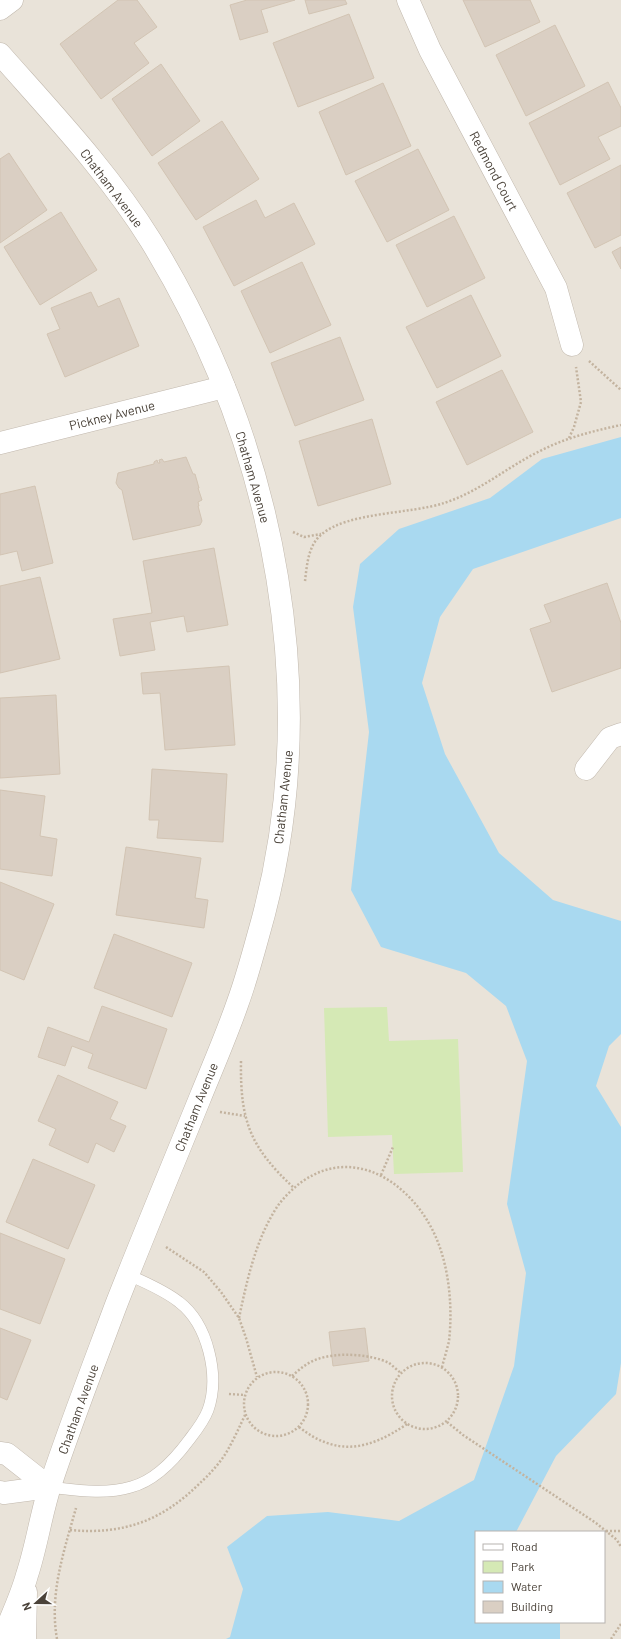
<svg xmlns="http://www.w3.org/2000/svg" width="621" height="1639" viewBox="0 0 621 1639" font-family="Barlow,sans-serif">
	<rect width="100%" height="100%" fill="#f5f1eb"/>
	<path fill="#e9e3d9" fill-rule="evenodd" d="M 0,0 L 621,0 L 621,1639 L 0,1639 ZM 476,1532 L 604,1532 L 604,1622 L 476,1622 Z"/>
	<polygon fill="#d5e9b5" points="387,1007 389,1041 458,1039 463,1172 394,1174 392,1135 328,1137 324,1008"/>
	<polygon fill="#a9d9f0" points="621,437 621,518 473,569 440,617 422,683 445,754 499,853 553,900 621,921 621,1034 609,1046 596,1086 621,1127 621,1363 616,1394 556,1456 516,1532 476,1532 476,1622 560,1622 560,1639 226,1639 230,1637 243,1589 227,1547 267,1516 328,1512 399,1521 474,1480 514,1366 526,1273 507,1204 527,1061 506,1006 466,973 381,947 351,890 369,732 353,607 360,564 399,529 490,498 542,459"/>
	<g fill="#dacfc3" stroke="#d2c4b3">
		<polygon points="118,0 137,0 157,27 134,43 149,63 101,99 60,44"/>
		<polygon points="247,0 295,0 261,10 268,32 240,40 230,5"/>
		<polygon points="305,0 345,0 347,4 309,14"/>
		<polygon points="463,0 530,0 540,22 485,47"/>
		<polygon points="349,14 374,78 298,107 273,43"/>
		<polygon points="555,25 585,86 526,116 496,55"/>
		<polygon points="161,64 200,121 152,156 112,99"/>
		<polygon points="608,82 621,108 621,126 598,137 610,159 560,185 529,123"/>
		<polygon points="383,83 411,146 346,175 319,112"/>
		<polygon points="222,121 259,179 196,220 158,163"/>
		<polygon points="418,149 449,210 387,242 355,181"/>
		<polygon points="9,153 47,210 0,243 0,159"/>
		<polygon points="621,165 621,235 595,248 567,193"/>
		<polygon points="256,200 265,218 294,203 315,244 234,286 203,227"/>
		<polygon points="61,212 97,270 40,305 4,247"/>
		<polygon points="454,216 485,278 427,307 396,245"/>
		<polygon points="621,247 621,269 612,252"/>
		<polygon points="302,262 331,325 270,353 241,291"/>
		<polygon points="91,292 98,307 119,298 139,346 65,377 47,334 60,329 51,308"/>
		<polygon points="471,295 501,356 437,388 406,327"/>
		<polygon points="340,337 364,400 295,426 271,363"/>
		<polygon points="502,370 533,432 467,465 436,402"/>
		<polygon points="372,419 391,484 318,506 299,441"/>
		<polygon points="186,457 193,474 195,474 199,488 198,488 202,500 198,502 199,506 198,506 202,521 200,525 133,540 122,490 119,488 116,483 118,473 154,464 154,462 157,460 158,463 160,463 159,460 162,459 164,462"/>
		<polygon points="35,486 53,563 22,571 17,551 0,555 0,494"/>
		<polygon points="214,548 228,625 187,632 184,616 150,622 155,650 120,656 113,619 152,613 143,561"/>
		<polygon points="40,577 60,659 0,673 0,586"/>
		<polygon points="607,583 621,623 621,668 552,692 530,629 551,622 544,605"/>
		<polygon points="229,666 235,745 165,750 160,693 143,694 141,673"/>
		<polygon points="56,695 60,774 0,778 0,698"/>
		<polygon points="152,769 227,774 223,842 157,838 159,820 149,820"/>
		<polygon points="0,790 45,796 40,836 57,839 52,876 0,869"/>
		<polygon points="126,847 201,858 195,898 208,900 204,928 116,915"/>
		<polygon points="0,882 54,904 24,980 0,970"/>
		<polygon points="114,934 192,963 172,1017 94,988"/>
		<polygon points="102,1006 167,1029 146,1089 88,1068 93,1054 72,1046 65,1066 38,1057 48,1027 89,1042"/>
		<polygon points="58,1075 118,1102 110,1119 126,1126 114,1152 96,1143 88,1163 49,1145 56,1129 38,1121"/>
		<polygon points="33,1159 95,1185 68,1249 6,1222"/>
		<polygon points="0,1233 65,1259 40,1324 0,1309"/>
		<polygon points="0,1328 31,1340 7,1400 0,1397"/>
		<polygon points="365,1328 369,1361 333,1366 329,1332"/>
	</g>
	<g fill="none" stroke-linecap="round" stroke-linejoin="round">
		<defs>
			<path id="service" d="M 49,1487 C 76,1490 104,1495 131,1487 C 154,1481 175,1459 189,1440 C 196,1431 204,1421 208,1410 C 220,1376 208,1324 179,1302 C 164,1290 146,1283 129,1275"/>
			<g id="minor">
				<polyline points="408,0 430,50 556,288 572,345"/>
				<polyline points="0,9 12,0"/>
				<path d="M 0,54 C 53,114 109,173 151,241 C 277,447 326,702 258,936 C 252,958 246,980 238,1002 C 227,1034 213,1066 200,1098 C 172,1167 143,1236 116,1305 C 94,1364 71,1423 51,1483 C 41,1513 37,1545 27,1575 C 21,1597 11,1618 2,1639"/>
				<polyline points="0,443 224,387"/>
				<polyline points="586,769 610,738 621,734"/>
				<polyline points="0,1453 7,1454 49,1487"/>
				<polyline points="0,1492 4,1493 49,1487"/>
				<polyline points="25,1639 26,1592"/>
			</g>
		</defs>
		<use href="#service" stroke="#c1b8ad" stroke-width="12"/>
		<use href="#minor" stroke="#c1b8ad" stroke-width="23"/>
		<g stroke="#c3b39f" stroke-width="2.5" stroke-dasharray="2 2" stroke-linecap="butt">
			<polyline points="589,361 621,390"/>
			<polyline points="569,438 574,427 581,402 576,367"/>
			<polyline points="293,532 304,537 321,534"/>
			<path d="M 305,581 C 307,565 308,545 322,534 C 348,512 411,514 444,503 C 479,492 507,467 540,451 C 565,438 593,431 621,425"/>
			<path d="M 241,1061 C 240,1121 250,1147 294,1188"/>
			<polyline points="220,1112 245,1116"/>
			<polyline points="381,1175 393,1147"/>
			<polyline points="166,1247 204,1272 221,1292 239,1318 246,1338 257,1377"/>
			<path d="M 239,1318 C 247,1280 256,1239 277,1207 C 284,1197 293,1188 303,1181 C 354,1146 409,1182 433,1231 C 449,1263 453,1306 449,1341 C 447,1350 444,1359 442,1367"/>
			<circle cx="425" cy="1396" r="33"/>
			<circle cx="276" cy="1404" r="32"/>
			<path d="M 292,1376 C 300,1369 308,1362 318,1359 C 337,1352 371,1354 389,1363 C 393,1366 397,1370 401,1373"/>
			<polyline points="229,1394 245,1395"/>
			<polyline points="447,1422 463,1435 596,1523 617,1540 621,1547"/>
			<path d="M 299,1427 C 337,1457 369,1450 407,1424"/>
			<path d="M 70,1530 C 123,1535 162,1521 200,1483 C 209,1475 219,1464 226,1453 C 233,1441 239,1428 245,1415"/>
			<polyline points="606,1531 621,1531"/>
			<path d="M 57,1639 C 49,1594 64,1551 76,1508"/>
			<polyline points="611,1639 621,1624"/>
		</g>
		<use href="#service" stroke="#fff" stroke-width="11"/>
		<use href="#minor" stroke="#fff" stroke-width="22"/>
	</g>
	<g text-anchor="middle" stroke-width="3.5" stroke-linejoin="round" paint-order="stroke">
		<g font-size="13" fill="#4a4239" stroke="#fff">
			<text transform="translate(494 171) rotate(62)" y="5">Redmond Court</text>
			<text transform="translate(112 188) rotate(53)" y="5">Chatham Avenue</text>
			<text transform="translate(112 415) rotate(-14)" y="5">Pickney Avenue</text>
			<text transform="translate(253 477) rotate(74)" y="5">Chatham Avenue</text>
			<text transform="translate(283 797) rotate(-84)" y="5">Chatham Avenue</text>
			<text transform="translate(196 1107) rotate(-68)" y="5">Chatham Avenue</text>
			<text transform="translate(78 1409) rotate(-70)" y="5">Chatham Avenue</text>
		</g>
	</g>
	<rect x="475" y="1531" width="130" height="92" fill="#ffffff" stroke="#b7b3b0"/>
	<rect x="483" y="1544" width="20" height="6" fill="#ffffff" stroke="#b7b3b0"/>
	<text x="511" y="1551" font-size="12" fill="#4a4239">Road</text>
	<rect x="483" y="1561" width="20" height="12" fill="#d5e9b5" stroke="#b7b3b0"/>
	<text x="511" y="1571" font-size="12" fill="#4a4239">Park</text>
	<rect x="483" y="1581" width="20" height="12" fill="#a9d9f0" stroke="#b7b3b0"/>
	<text x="511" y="1591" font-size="12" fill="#4a4239">Water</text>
	<rect x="483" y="1601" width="20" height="12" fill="#dacfc3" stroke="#b7b3b0"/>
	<text x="511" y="1611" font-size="12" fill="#4a4239">Building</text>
	<g transform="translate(36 1603) rotate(249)" stroke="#ffffff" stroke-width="3" paint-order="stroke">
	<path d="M0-3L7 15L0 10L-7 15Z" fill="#4a4239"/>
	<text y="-6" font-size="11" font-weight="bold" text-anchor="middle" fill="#4a4239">N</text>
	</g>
</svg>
